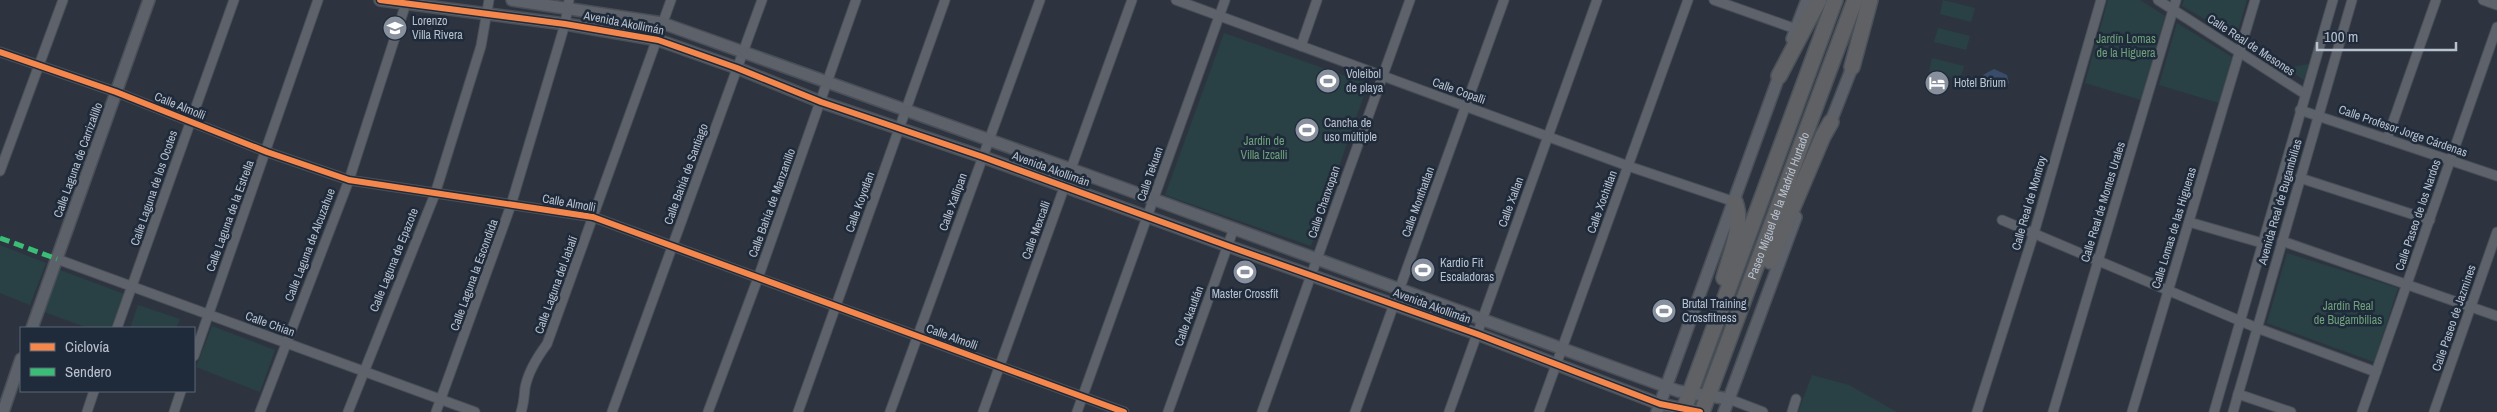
<svg xmlns="http://www.w3.org/2000/svg" width="2497" height="412" viewBox="0 0 2497 412" font-family="'Archivo Narrow',sans-serif">
	<rect width="100%" height="100%" fill="#2d343f"/>
	<g fill="#294145">
		<polygon points="1943,0 1975,8 1971,22 1940,14"/>
		<polygon points="2108,0 2140,0 2165,16 2141,100 2085,83"/>
		<polygon points="2184,0 2247,0 2236,37 2182,6"/>
		<polygon points="2177,23 2232,57 2219,103 2159,85"/>
		<polygon points="1938,28 1970,36 1966,50 1934,42"/>
		<polygon points="1224,33 1368,84 1311,246 1165,195"/>
		<polygon points="1932,58 1964,66 1960,80 1929,72"/>
		<polygon points="2309,64 2304,80 2286,68"/>
		<polygon points="0,245 46,263 30,305 0,293"/>
		<polygon points="2287,253 2398,288 2374,362 2267,323"/>
		<polygon points="60,270 124,294 111,328 88,328 44,312"/>
		<polygon points="138,305 180,319 176,328 130,328"/>
		<polygon points="212,326 275,350 260,392 196,367"/>
		<polygon points="1812,375 1849,385 1897,412 1798,412"/>
	</g>
	<polygon fill="#394d6b" points="1994,69 2007,75 2009,83 2003,88 1981,85 1983,75"/>
	<g fill="none" stroke-linecap="round" stroke-linejoin="round">
		<defs>
			<g id="street">
				<polyline points="1176,0 1628,166 1735,202"/>
				<polyline points="1714,0 1796,29"/>
				<polyline points="2158,0 2305,94"/>
				<polyline points="2483,0 2497,5"/>
				<polyline points="1301,46 1317,0"/>
				<polyline points="0,52 116,92 267,152 349,180 593,217 1124,412"/>
				<polyline points="2300,110 2497,176"/>
				<polyline points="2387,139 2436,0"/>
				<polyline points="0,171 63,0"/>
				<polyline points="2300,178 2430,220"/>
				<polyline points="2002,220 2257,328 2376,372"/>
				<polyline points="2189,222 2262,243"/>
				<polyline points="2282,241 2497,316"/>
				<polyline points="57,259 475,412"/>
				<polyline points="117,328 234,0"/>
				<polyline points="194,356 318,0"/>
				<polyline points="2238,394 2291,412"/>
				<polyline points="1729,399 1763,412"/>
				<polyline points="87,412 94,391"/>
				<polyline points="174,412 181,391"/>
				<polyline points="260,412 349,180 407,0"/>
				<polyline points="348,412 435,194 481,46 489,0"/>
				<polyline points="436,412 511,205 565,24 569,0"/>
				<path d="M 521,412 C 524,403 524,397 525,388 C 528,372 538,356 547,344 L 671,0"/>
				<polyline points="612,412 762,0"/>
				<polyline points="708,412 758,278 856,0"/>
				<polyline points="798,412 945,0"/>
				<polyline points="890,412 1040,0"/>
				<polyline points="983,412 1132,0"/>
				<polyline points="1077,412 1225,0"/>
				<polyline points="1168,412 1234,228"/>
				<polyline points="1262,412 1410,0"/>
				<polyline points="1355,412 1504,0"/>
				<polyline points="1449,412 1597,0"/>
				<polyline points="1539,412 1688,0"/>
				<polyline points="1792,412 1796,399"/>
				<polyline points="1977,412 2034,233 2101,0"/>
				<polyline points="2053,412 2176,0"/>
				<polyline points="2132,412 2255,0"/>
				<polyline points="2214,412 2333,0"/>
				<polyline points="2233,412 2352,0"/>
				<polyline points="2362,412 2497,27"/>
				<polyline points="2434,412 2497,232"/>
			</g>
			<g id="secondary">
				<polyline points="380,0 565,24 658,40 737,68 821,102 983,157 1228,246 1477,334 1660,404 1700,412"/>
				<polyline points="512,0 662,23 1079,172 1678,391 1729,399"/>
				<polyline points="1792,39 1807,0"/>
				<polyline points="1828,129 1855,60"/>
				<polyline points="32,328 149,0"/>
				<polyline points="3,412 21,359"/>
				<polyline points="1657,412 1782,68"/>
				<polyline points="1724,412 1796,217"/>
			</g>
			<g id="highway">
				<polyline points="1852,67 1870,0"/>
				<polyline points="1779,76 1819,0"/>
				<polyline points="1770,261 1823,136 1831,122"/>
				<path d="M 1724,278 C 1730,255 1744,226 1735,202"/>
				<polyline points="1683,412 1835,0"/>
				<path id="s1" d="M 1702,412 L 1855,0"/>
			</g>
		</defs>
		<use href="#street" stroke="#4a4f57" stroke-width="11"/>
		<use href="#secondary" stroke="#4a4f57" stroke-width="14"/>
		<use href="#highway" stroke="#4a5159" stroke-width="18"/>
		<use href="#street" stroke="#5e636b" stroke-width="9"/>
		<use href="#secondary" stroke="#5c616a" stroke-width="11"/>
		<use href="#highway" stroke="#5f6165" stroke-width="15"/>
		<polyline stroke="#3abd76" stroke-width="5" stroke-dasharray="10 5" stroke-linecap="butt" points="0,238 57,259"/>
		<defs>
			<g id="cycleway">
				<polyline points="380,0 565,24 658,40 737,68 821,102 983,157 1228,246 1477,334 1660,404 1700,412"/>
				<polyline points="0,52 116,92 267,152 349,180 593,217 1124,412"/>
			</g>
		</defs>
		<use href="#cycleway" stroke="#1f2a3a" stroke-width="9"/>
		<use href="#cycleway" stroke="#f5874c" stroke-width="6"/>
	</g>
	<defs>
		<symbol id="school-disc" viewBox="-11 -11 22 22"><circle r="9.5" fill="#87909c" stroke="#1f2a3a"/><path d="M0-5L7-2L0 1L-7-2ZM-4 1L0 2.5L4 1V4Q0 6-4 4Z" fill="#fff"/></symbol>
		<symbol id="stadium-disc" viewBox="-11 -11 22 22"><circle r="9.5" fill="#87909c" stroke="#1f2a3a"/><path d="M0-5a6.5 5 0 1 0 0 10a6.5 5 0 1 0 0-10ZM-3.5-1.8h7v3.6h-7Z" fill="#fff"/></symbol>
		<symbol id="hotel-disc" viewBox="-11 -11 22 22"><circle r="9.5" fill="#87909c" stroke="#1f2a3a"/><path d="M-6-4.5h1.5V1H6V5H4.5V3h-9V5H-6ZM-4 0a1.8 1.8 0 1 1 3.6 0ZM.5 0V-2.5h3Q6-2.5 6 0Z" fill="#fff"/></symbol>
	</defs>
	<g fill-rule="evenodd">
		<use href="#school-disc" x="381" y="14" width="28" height="28"/>
		<use href="#stadium-disc" x="1314" y="67" width="28" height="28"/>
		<use href="#hotel-disc" x="1923" y="69" width="28" height="28"/>
		<use href="#stadium-disc" x="1293" y="116" width="28" height="28"/>
		<use href="#stadium-disc" x="1409" y="256" width="28" height="28"/>
		<use href="#stadium-disc" x="1231" y="258" width="28" height="28"/>
		<use href="#stadium-disc" x="1650" y="297" width="28" height="28"/>
	</g>
	<g text-anchor="middle" stroke-width="5" stroke-linejoin="round" paint-order="stroke">
		<g font-size="12" fill="#b8c1ce" stroke="#1f2a3a" text-anchor="start">
			<text x="412" y="25">Lorenzo<tspan x="412" dy="14">Villa Rivera</tspan></text>
			<text x="1346" y="78">Voleibol<tspan x="1346" dy="14">de playa</tspan></text>
			<text x="1954" y="87">Hotel Brium</text>
			<text x="1324" y="127">Cancha de<tspan x="1324" dy="14">uso múltiple</tspan></text>
			<text x="1440" y="267">Kardio Fit<tspan x="1440" dy="14">Escaladoras</tspan></text>
			<text x="1245" y="298" text-anchor="middle">Master Crossfit</text>
			<text x="1682" y="308">Brutal Training<tspan x="1682" dy="14">Crossfitness</tspan></text>
		</g>
		<g font-size="12" fill="#b8c1ce" stroke="#1f2a3a">
			<text transform="translate(624 23) rotate(11)" y="4">Avenida Akollimán</text>
			<text transform="translate(2251 45) rotate(33)" y="4">Calle Real de Mesones</text>
			<text transform="translate(1459 91) rotate(20)" y="4">Calle Copalli</text>
			<text transform="translate(180 106) rotate(22)" y="4">Calle Almolli</text>
			<text transform="translate(2403 131) rotate(19)" y="4">Calle Profesor Jorge Cárdenas</text>
			<text transform="translate(78 160) rotate(-70)" y="4">Calle Laguna de Carrizalillo</text>
			<text transform="translate(1051 169) rotate(20)" y="4">Avenida Akollimán</text>
			<text transform="translate(686 174) rotate(-70)" y="4">Calle Bahía de Santiago</text>
			<text transform="translate(1150 174) rotate(-71)" y="4">Calle Tekuan</text>
			<text transform="translate(154 188) rotate(-71)" y="4">Calle Laguna de los Ocotes</text>
			<text transform="translate(860 202) rotate(-70)" y="4">Calle Koyotlan</text>
			<text transform="translate(953 202) rotate(-70)" y="4">Calle Xallipan</text>
			<text transform="translate(1324 202) rotate(-71)" y="4">Calle Chanxopan</text>
			<text transform="translate(1418 202) rotate(-70)" y="4">Calle Monthatlan</text>
			<text transform="translate(1511 202) rotate(-70)" y="4">Calle Xallan</text>
			<text transform="translate(1602 202) rotate(-70)" y="4">Calle Xochitlan</text>
			<text transform="translate(2103 202) rotate(-73)" y="4">Calle Real de Montes Urales</text>
			<text transform="translate(2280 202) rotate(-74)" y="4">Avenida Real de Bugambilias</text>
			<text transform="translate(569 203) rotate(10)" y="4">Calle Almolli</text>
			<text transform="translate(772 203) rotate(-70)" y="4">Calle Bahía de Manzanillo</text>
			<text transform="translate(2029 203) rotate(-74)" y="4">Calle Real de Montroy</text>
			<text dy="4" stroke="none"><textPath href="#s1" startOffset="220">Paseo Miguel de la Madrid Hurtado</textPath></text>
			<text transform="translate(2418 215) rotate(-71)" y="4">Calle Paseo de los Nardos</text>
			<text transform="translate(230 216) rotate(-70)" y="4">Calle Laguna de la Estrella</text>
			<text transform="translate(2174 228) rotate(-73)" y="4">Calle Lomas de las Higueras</text>
			<text transform="translate(1036 230) rotate(-70)" y="4">Calle Mexcalli</text>
			<text transform="translate(310 245) rotate(-69)" y="4">Calle Laguna de Alcuzahue</text>
			<text transform="translate(394 260) rotate(-68)" y="4">Calle Laguna de Epazote</text>
			<text transform="translate(474 275) rotate(-70)" y="4">Calle Laguna la Escondida</text>
			<text transform="translate(556 285) rotate(-70)" y="4">Calle Laguna del Jabalí</text>
			<text transform="translate(1432 306) rotate(20)" y="4">Avenida Akollimán</text>
			<text transform="translate(1189 316) rotate(-70)" y="4">Calle Akautlán</text>
			<text transform="translate(2454 318) rotate(-71)" y="4">Calle Paseo de Jazmines</text>
			<text transform="translate(270 324) rotate(20)" y="4">Calle Chian</text>
			<text transform="translate(952 337) rotate(20)" y="4">Calle Almolli</text>
		</g>
		<g font-size="12" fill="#6da179" stroke="#1f2a3a">
			<text x="2126" y="43">Jardín Lomas<tspan x="2126" dy="14">de la Higuera</tspan></text>
			<text x="1264" y="145">Jardín de<tspan x="1264" dy="14">Villa Izcalli</tspan></text>
			<text x="2348" y="310">Jardín Real<tspan x="2348" dy="14">de Bugambilias</tspan></text>
		</g>
	</g>
	<rect x="20" y="327" width="175" height="65" fill="#1f2a3a" stroke="#5c6675"/>
	<rect x="30" y="343" width="25" height="8" fill="#f5874c" stroke="#5c6675"/>
	<text x="65" y="352" font-size="15" fill="#b8c1ce">Ciclovía</text>
	<rect x="30" y="368" width="25" height="8" fill="#3abd76" stroke="#5c6675"/>
	<text x="65" y="377" font-size="15" fill="#b8c1ce">Sendero</text>
	<path d="M2317 42v8h139v-8" fill="none" stroke="#b8c1ce" stroke-width="2.5"/>
	<text x="2324" y="42" font-size="15" fill="#b8c1ce" stroke="#1f2a3a" stroke-width="4" paint-order="stroke">100 m</text>
</svg>
